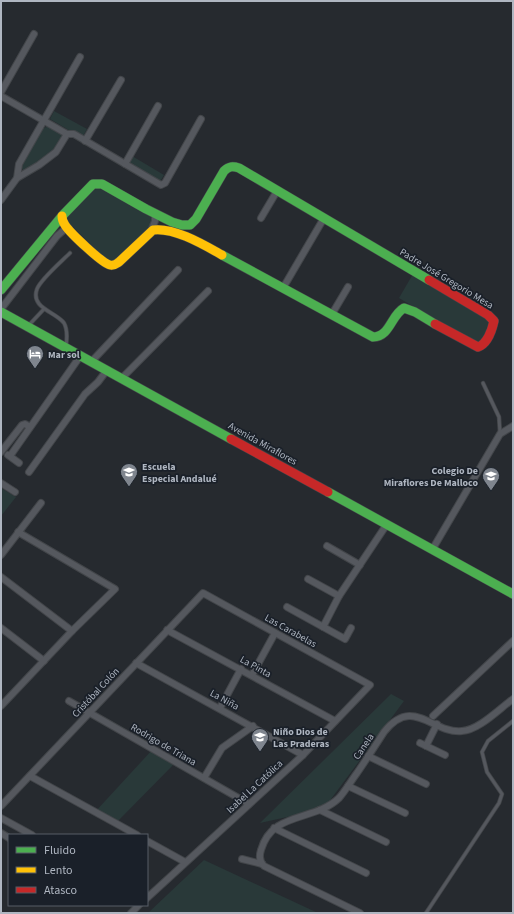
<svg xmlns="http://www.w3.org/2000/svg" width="514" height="914" viewBox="0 0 514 914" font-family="'Source Sans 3',sans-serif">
	<rect width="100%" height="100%" fill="#262a2f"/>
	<g fill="#293939">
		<polygon points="54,111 87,129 82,138 50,119"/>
		<path d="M 48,126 L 61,134 L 62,136 C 57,152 38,162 26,170 L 23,170 L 21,166 L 42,129 Z"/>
		<polygon points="132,156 164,175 159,183 127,165"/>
		<polygon points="99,187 151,216 153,219 151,225 114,262 106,259 69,223 67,217 95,188"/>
		<polygon points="413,274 487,318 490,322 482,340 475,343 399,298"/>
		<polygon points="1,488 16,497 1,516"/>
		<polygon points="391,694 404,701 328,803 305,813 260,823"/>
		<polygon points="153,749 176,762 116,823 95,812"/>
		<polygon points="204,860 318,913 148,913"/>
	</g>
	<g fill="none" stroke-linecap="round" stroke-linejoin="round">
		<defs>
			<g id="lane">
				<polyline points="29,325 44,309"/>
				<path d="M 66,346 C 67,339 68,330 64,323 C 56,312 30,308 37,289 C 41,279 61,262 70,253"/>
				<polyline points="483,383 499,417 500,433"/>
				<polyline points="426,913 499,803 502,794 487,772 482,752 488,741 513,721"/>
			</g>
			<g id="street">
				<polyline points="1,92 34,34"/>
				<polyline points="1,96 67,134 74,134 161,185 165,183 201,119"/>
				<polyline points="85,141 121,80"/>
				<polyline points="125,164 158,106"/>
				<polyline points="17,178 19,164 80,57"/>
				<polyline points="1,200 17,178 39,165 56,152 67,134"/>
				<polyline points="261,218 277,191"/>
				<polyline points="151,231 155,221 155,215"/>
				<polyline points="283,288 324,218"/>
				<polyline points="1,309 57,236 64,230 68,228"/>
				<polyline points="332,314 348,287"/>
				<polyline points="92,361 178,270"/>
				<polyline points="122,378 208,291"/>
				<polyline points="1,452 22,425 25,424 30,427"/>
				<polyline points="8,455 19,463"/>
				<polyline points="10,456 81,355"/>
				<polyline points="29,472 85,394 98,382 107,370"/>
				<polyline points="1,483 15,492"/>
				<polyline points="327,546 360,565"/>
				<polyline points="432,550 500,434 513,426"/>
				<polyline points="1,555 41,503"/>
				<polyline points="1,577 72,631"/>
				<polyline points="308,579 339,596"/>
				<polyline points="287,607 345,639 351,628"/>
				<polyline points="323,627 339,596 387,524"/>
				<polyline points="1,628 44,661"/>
				<polyline points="167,630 335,721"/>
				<polyline points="136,663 303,755"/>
				<polyline points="252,675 275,633"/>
				<polyline points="69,701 249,804"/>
				<polyline points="1,706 72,631 115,589 18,532"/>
				<polyline points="220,708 241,669"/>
				<polyline points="433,716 513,641"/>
				<polyline points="420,743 445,755"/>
				<polyline points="426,746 437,724"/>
				<polyline points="368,756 426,784"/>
				<polyline points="30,776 137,835"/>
				<polyline points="204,778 222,748 253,726"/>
				<polyline points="348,786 405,813"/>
				<polyline points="1,806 203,593 370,685 303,755 147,898"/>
				<polyline points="320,810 386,842"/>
				<polyline points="1,818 32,835"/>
				<polyline points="274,828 366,873"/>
				<polyline points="1,833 9,838"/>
				<polyline points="147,841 185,862"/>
				<polyline points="242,859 262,864"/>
				<polyline points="131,913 139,905"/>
				<path d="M 360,913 L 264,866 C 259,861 259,856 261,850 C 272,811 314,822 339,798 C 346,790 351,781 357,773 C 366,760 375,746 384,732 C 413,695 432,734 462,731 C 479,730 499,709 513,699"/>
			</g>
			<g id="fast">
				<path d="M 222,255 L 373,337 C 390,337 391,315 404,308 L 415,312 L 435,324"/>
				<path d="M 1,290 L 62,216 L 93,184 L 102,184 L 146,209 L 172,222 L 182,225 L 190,225 L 196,219 L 224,171 C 229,166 233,166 239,168 L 429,280"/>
				<polyline points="1,312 231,439"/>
				<polyline points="328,492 513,594"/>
			</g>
			<path id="slow" d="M 62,216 C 62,219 63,222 65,225 C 70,233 102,263 110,265 C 114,266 116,264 119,262 L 153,230 C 174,227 204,245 222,255"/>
			<g id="jam">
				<path d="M 429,280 L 488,315 L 494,321 C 492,330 487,344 478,347 L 435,324"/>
				<polyline points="231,439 328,492"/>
			</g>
		</defs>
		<use href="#lane" stroke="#43464a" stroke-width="4.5"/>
		<use href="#street" stroke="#43464a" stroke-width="8"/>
		<use href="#fast" stroke="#43464a" stroke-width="10"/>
		<use href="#slow" stroke="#43464a" stroke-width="10"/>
		<use href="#jam" stroke="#43464a" stroke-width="10"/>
		<use href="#lane" stroke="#55585e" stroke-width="3"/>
		<use href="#street" stroke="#55585e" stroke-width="6"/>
		<use href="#fast" stroke="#4caf50" stroke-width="9"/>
		<use href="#slow" stroke="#ffc107" stroke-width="9"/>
		<use href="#jam" stroke="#c62828" stroke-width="9"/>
	</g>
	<defs>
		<symbol id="hotel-pin" viewBox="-11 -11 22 30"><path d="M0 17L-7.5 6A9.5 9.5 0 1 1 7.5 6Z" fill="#7f858e" stroke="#1a2029"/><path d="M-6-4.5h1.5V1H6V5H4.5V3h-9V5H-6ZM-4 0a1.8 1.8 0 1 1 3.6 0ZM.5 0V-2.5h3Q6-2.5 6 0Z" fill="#fff"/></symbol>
		<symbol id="school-pin" viewBox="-11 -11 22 30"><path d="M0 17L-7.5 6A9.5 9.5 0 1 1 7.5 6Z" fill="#7f858e" stroke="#1a2029"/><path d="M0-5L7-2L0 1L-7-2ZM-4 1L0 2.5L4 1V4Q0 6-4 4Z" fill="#fff"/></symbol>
	</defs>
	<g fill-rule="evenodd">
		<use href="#hotel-pin" x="25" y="344" width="20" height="27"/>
		<use href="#school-pin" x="119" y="462" width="20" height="27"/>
		<use href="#school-pin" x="481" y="466" width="20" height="27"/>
		<use href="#school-pin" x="250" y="727" width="20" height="27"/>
	</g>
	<g text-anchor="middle" stroke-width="3.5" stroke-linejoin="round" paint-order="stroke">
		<g font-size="10" fill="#afb6c1" stroke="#1a2029">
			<text transform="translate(447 278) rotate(31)" y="4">Padre José Gregorio Mesa</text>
			<text transform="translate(263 443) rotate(29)" y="4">Avenida Miraflores</text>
			<text transform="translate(291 630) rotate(29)" y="4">Las Carabelas</text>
			<text transform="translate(256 666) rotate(29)" y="4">La Pinta</text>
			<text transform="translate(95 692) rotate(-47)" y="4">Cristóbal Colón</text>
			<text transform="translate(225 699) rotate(29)" y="4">La Niña</text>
			<text transform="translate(164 744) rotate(30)" y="4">Rodrigo de Triana</text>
			<text transform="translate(363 746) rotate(-56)" y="4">Canela</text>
			<text transform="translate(254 786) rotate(-43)" y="4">Isabel La Católica</text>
		</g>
		<g font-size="10" font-weight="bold" fill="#afb6c1" stroke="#1a2029" text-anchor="start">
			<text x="48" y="358">Mar sol</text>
			<text x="142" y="470">Escuela<tspan x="142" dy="12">Especial Andalué</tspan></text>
			<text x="478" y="474" text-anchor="end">Colegio De<tspan x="478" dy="12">Miraflores De Malloco</tspan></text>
			<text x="273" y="735">Niño Dios de<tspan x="273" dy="12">Las Praderas</tspan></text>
		</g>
	</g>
	<rect width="514" height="914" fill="none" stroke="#afb6c1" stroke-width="4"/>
	<rect x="8" y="834" width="140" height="72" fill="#1a2029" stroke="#565c66"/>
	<rect x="16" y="847" width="20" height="6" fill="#4caf50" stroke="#565c66"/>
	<text x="44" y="854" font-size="12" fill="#afb6c1">Fluido</text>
	<rect x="16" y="867" width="20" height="6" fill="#ffc107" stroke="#565c66"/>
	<text x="44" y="874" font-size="12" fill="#afb6c1">Lento</text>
	<rect x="16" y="887" width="20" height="6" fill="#c62828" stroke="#565c66"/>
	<text x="44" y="894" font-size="12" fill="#afb6c1">Atasco</text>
</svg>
